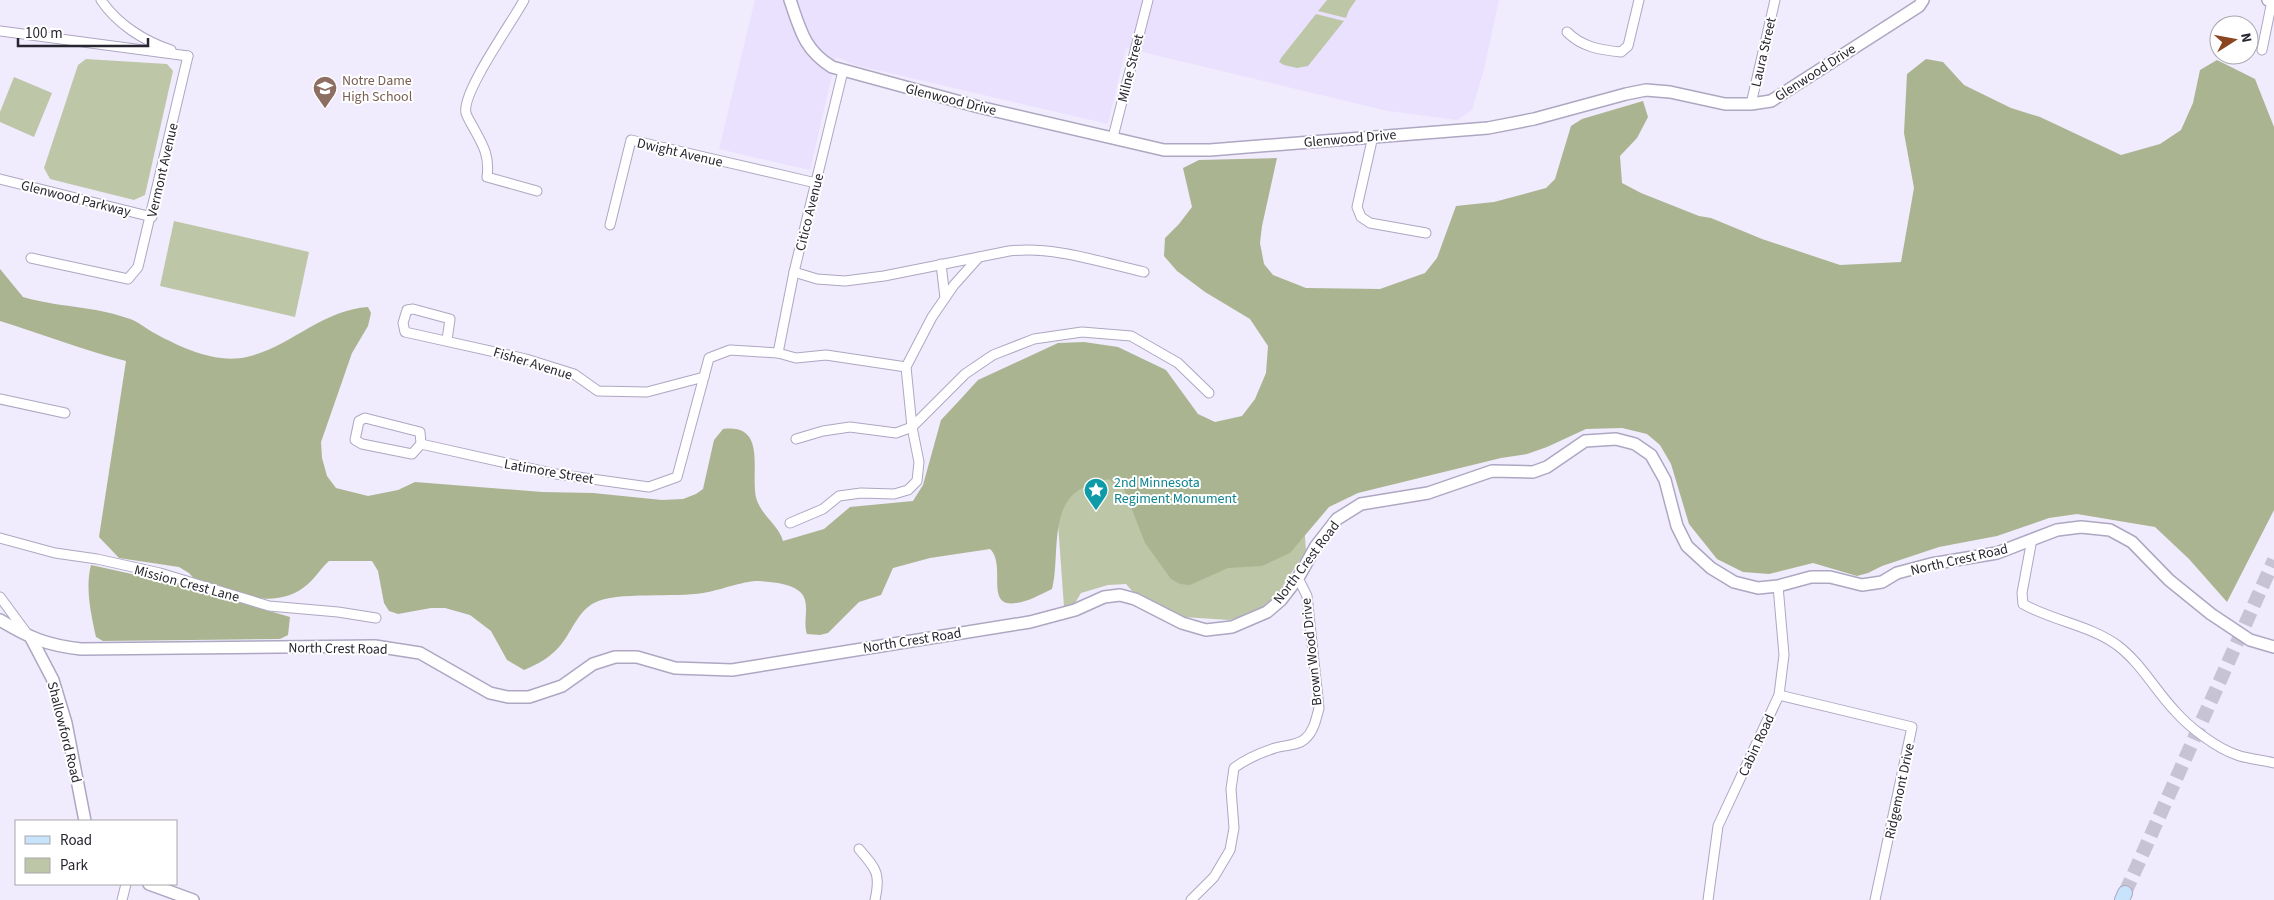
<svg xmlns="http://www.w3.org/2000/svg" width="2274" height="900" viewBox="0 0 2274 900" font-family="'Source Sans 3',sans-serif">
	<rect width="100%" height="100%" fill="#f0ebfd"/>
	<polygon fill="#e9e1fe" points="755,0 1499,0 1484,69 1472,110 1457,120 1388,111 1126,48 1108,124 855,65 836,57 810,170 719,149"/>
	<g fill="#bec6a8">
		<polygon points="1327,0 1356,0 1349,10 1346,18 1318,11"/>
		<polygon points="1316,14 1344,21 1308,66 1297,68 1284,65 1279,62 1281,58"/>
		<polygon points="86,59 167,64 173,71 145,195 134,200 50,179 44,168 78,65"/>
		<polygon points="14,77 52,93 34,137 0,122 0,112"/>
		<polygon points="174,221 309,252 295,317 160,286"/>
		<polygon points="1296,407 1306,551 1276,596 1261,609 1247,616 1229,620 1183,617 1132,591 1126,584 1108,585 1081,593 1075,603 1064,607 1053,454"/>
	</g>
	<g fill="#aab491">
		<path d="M 1926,59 L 1943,62 L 1964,85 L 2011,108 L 2040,117 L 2121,155 L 2160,144 L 2181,130 L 2193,103 L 2200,70 L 2217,60 L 2255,79 L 2274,127 L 2274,510 L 2227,602 L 2189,559 L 2155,527 L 2077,514 L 2049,518 L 1997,536 L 1939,547 L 1882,566 L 1868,573 L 1857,576 L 1813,563 L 1769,574 L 1743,572 L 1717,559 L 1689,524 L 1671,464 L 1660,445 L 1647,434 L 1622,428 L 1586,429 L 1547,447 L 1527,454 L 1501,458 L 1358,493 L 1329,507 L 1290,553 L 1262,566 L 1228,568 L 1190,585 L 1180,584 L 1171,579 L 1145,543 L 1124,489 L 1108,479 C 1099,482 1088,485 1079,490 C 1049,509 1060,560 1052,589 C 1041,594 1028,602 1016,603 C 984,608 1007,565 990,549 L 930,558 L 893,568 L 881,595 L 859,602 L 828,633 L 820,635 L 807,634 C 802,621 812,601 799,591 C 789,583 771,582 759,581 C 746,580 717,591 703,593 C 676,598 616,591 594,603 C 577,612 571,634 559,647 C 548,659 538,664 524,670 L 507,660 L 491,631 L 470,615 L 445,608 L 431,608 L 398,614 L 389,611 L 384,603 L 378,571 L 372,561 L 329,561 C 321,568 316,577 308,584 C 288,602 260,602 235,592 C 223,587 211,581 198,583 L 189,573 L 179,567 L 119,558 L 99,537 L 126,361 C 83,350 42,334 0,321 L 0,269 L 23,297 C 56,307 93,306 127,318 C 138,321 146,329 156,334 C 182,348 217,364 247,357 C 290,347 322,310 368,307 L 371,313 L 368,326 L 352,353 L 321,442 L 322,458 L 327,476 L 336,488 L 368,496 L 398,490 L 415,482 L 542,492 L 593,493 L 662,500 L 683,499 L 696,494 L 703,489 L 714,440 L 723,429 C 771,423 747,479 758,503 C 764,517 779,526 783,541 L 824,529 L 850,507 L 913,501 L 923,485 L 941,420 L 957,403 L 978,380 L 1058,343 L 1084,342 L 1118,347 L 1166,370 L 1198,414 L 1215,422 L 1242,416 L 1255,399 L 1266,373 L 1268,346 L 1250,319 L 1205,292 L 1177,271 L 1164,256 L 1165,238 L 1179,224 L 1192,207 L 1183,168 L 1199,160 L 1277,158 L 1262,226 L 1260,243 L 1264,264 L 1273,275 L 1306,288 L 1380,289 L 1425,273 L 1437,258 L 1456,206 L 1494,202 L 1546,188 L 1555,179 L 1571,126 L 1582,119 L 1643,101 L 1648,117 L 1637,138 L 1620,156 L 1622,183 L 1641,193 L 1699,216 L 1711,218 L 1762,239 L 1840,265 L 1901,262 L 1914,188 L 1904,133 L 1907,74 Z"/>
		<path d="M 91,565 L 177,584 L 290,617 L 288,635 L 280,639 L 103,641 L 96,637 C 91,614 85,588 91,565 Z"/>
	</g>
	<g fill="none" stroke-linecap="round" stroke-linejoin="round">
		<polyline stroke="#c8c3d4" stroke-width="14" stroke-dasharray="14 7" stroke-linecap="butt" points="2125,893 2274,560"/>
		<defs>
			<g id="minor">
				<path d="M 101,0 C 117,24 144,41 171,50"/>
				<path d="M 524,0 C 513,21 461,93 466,113 C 467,117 471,123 473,127 C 483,145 490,156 487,177 L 537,191"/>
				<polyline points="0,31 188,56"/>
				<path d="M 1567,32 C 1582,47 1600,50 1621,52 L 1628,46 L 1639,0"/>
				<polyline points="2262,50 2272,1"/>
				<polyline points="1751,104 1775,0"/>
				<polyline points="1373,136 1357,207 1361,217 1370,223 1426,233"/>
				<polyline points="1113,137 1148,0"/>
				<polyline points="0,179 152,217"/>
				<polyline points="610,225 631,140 816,183"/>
				<polyline points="31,258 128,279 138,267 188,56"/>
				<polyline points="941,264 945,298"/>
				<path d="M 794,272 L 817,279 L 845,281 L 884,276 L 1009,251 C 1054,246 1100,262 1144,272"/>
				<polyline points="447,340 450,319 413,309 407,310 403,323 405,332 526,359 574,374 598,391 647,392 704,377"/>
				<polyline points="778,353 794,272 843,71"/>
				<polyline points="0,399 65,413"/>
				<polyline points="796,439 823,431 850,427 896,433 912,427 965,374 993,355 1034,339 1082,332 1131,336 1178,363 1209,393"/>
				<polyline points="421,444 412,454 362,444 355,440 359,421 365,418 420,432 421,444 556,474 649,487 677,477 709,358 730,350 778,353 796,358 826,355 906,367"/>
				<polyline points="790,523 823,509 839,496 861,493 894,494 908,490 917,481 919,462 912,427 906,367 932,317 954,285 979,257"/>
				<polyline points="0,538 55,553 97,559 160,573 269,606 338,612 376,618"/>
				<path d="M 2032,539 L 2022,593 L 2023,604 C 2053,621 2089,625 2117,645 C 2141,663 2155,690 2175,711 C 2189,727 2216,748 2237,755 C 2248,759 2262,760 2274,763"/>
				<polyline points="0,597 28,635"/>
				<polyline points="1779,695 1912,727 1875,900"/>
				<path d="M 859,849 C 876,869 881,873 875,900"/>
				<polyline points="122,900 126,884"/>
				<path d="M 1191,900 L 1214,877 L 1230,850 L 1234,828 L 1231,789 L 1234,768 C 1247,758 1260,753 1275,748 C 1285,745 1297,746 1305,739 C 1314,731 1316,719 1319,708 L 1307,596 L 1298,578"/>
				<polyline points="1708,900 1718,826 1779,695 1784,655 1778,586"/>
			</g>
			<g id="tertiary">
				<path d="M 790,0 C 800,29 804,50 832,67 L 979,107 L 1164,150 L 1210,150 L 1488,128 L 1534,119 L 1626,94 L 1646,90 L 1670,92 L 1725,104 L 1751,104 L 1771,101 L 1919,6 L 1923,0"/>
				<polyline points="2268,0 2274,1"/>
				<path d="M 0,620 C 30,638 46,645 81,649 L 375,646 L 420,653 L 490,693 L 508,697 L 529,697 L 562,686 L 593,664 L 615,657 L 637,657 L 675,668 L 732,670 L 1030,622 L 1075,610 L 1104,597 L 1120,595 L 1135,599 L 1182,623 L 1206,630 L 1232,627 L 1267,612 L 1281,600 L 1298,578 L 1316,546 L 1337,519 L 1361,504 L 1428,493 L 1492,471 L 1533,472 L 1547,467 L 1585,441 L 1616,439 L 1635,444 L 1651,455 L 1665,480 L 1677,526 L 1687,546 L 1711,568 L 1734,582 L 1758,588 L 1778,586 L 1811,577 L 1830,577 L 1862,585 L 1882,582 L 1897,573 L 1931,564 L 1997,553 L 2057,530 L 2081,527 L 2110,530 L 2132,542 L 2169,580 L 2211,614 L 2250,640 L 2274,647"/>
				<polyline points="31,638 53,680 66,723 85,821"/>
				<polyline points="149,884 193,900"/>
			</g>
			<polyline id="secondary" points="2122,900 2125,893"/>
		</defs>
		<use href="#minor" stroke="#aea7c2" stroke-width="11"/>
		<use href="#tertiary" stroke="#aea7c2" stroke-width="14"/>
		<use href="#secondary" stroke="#aea7c2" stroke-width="16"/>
		<use href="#minor" stroke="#fff" stroke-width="9"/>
		<use href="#tertiary" stroke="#fff" stroke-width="11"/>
		<use href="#secondary" stroke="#c8e4fc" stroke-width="14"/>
	</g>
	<defs>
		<symbol id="school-pin" viewBox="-11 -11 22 30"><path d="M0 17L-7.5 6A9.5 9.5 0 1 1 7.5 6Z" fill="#8d6e63" stroke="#fff"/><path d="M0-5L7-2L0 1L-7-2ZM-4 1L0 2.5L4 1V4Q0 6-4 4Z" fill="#fff"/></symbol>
		<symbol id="sight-pin" viewBox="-11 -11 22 30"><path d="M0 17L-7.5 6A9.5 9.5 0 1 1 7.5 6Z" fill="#0f9aa8" stroke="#fff"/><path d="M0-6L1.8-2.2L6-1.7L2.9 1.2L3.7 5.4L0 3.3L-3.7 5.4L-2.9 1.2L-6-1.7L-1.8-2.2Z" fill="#fff"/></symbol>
	</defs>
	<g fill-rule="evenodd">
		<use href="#school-pin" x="311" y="74" width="28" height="38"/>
		<use href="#sight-pin" x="1082" y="476" width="28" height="38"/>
	</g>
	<g text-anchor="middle" stroke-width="4" stroke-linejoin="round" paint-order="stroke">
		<g font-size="14" fill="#27252f" stroke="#fff">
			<text transform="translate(1763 52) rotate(-77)" y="5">Laura Street</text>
			<text transform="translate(1130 68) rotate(-76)" y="5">Milne Street</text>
			<text transform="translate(1815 72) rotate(-33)" y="5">Glenwood Drive</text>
			<text transform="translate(951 99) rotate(14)" y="5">Glenwood Drive</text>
			<text transform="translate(1350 138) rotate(-5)" y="5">Glenwood Drive</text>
			<text transform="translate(680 152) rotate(13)" y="5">Dwight Avenue</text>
			<text transform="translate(162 170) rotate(-77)" y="5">Vermont Avenue</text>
			<text transform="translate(76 198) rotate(14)" y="5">Glenwood Parkway</text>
			<text transform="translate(809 212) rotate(-76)" y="5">Citico Avenue</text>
			<text transform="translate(533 363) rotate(17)" y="5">Fisher Avenue</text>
			<text transform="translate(549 471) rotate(10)" y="5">Latimore Street</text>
			<text transform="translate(1959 559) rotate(-13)" y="5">North Crest Road</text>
			<text transform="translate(1306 562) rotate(-53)" y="5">North Crest Road</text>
			<text transform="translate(187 583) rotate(15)" y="5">Mission Crest Lane</text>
			<text transform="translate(912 640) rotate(-9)" y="5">North Crest Road</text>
			<text transform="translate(338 648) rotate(1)" y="5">North Crest Road</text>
			<text transform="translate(1311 652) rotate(-96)" y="5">Brown Wood Drive</text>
			<text transform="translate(65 732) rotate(76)" y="5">Shallowford Road</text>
			<text transform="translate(1756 745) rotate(-65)" y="5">Cabin Road</text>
			<text transform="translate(1899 791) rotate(-78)" y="5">Ridgemont Drive</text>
		</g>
		<g font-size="14" fill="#785e54" stroke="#fff" text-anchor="start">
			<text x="342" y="85">Notre Dame<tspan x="342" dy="16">High School</tspan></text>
		</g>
		<g font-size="14" fill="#0d838f" stroke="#fff" text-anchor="start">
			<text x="1114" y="487">2nd Minnesota<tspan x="1114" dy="16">Regiment Monument</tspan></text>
		</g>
	</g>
	<rect x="15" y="820" width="162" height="65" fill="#ffffff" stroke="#a9a8ac"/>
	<rect x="25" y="836" width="25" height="8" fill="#c8e4fc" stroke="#a9a8ac"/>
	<text x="60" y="845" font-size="15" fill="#27252f">Road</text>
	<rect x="25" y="858" width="25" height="15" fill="#bec6a8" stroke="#a9a8ac"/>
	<text x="60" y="870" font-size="15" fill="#27252f">Park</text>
	<g transform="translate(2234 40) rotate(79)"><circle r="24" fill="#ffffff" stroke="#a9a8ac"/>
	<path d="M0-4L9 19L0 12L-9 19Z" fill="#8b4520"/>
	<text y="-8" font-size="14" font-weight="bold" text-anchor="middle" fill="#27252f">N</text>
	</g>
	<path d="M18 38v8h130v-8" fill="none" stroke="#27252f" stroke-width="2.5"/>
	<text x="25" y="38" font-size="15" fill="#27252f" stroke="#ffffff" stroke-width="4" paint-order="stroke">100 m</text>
</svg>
